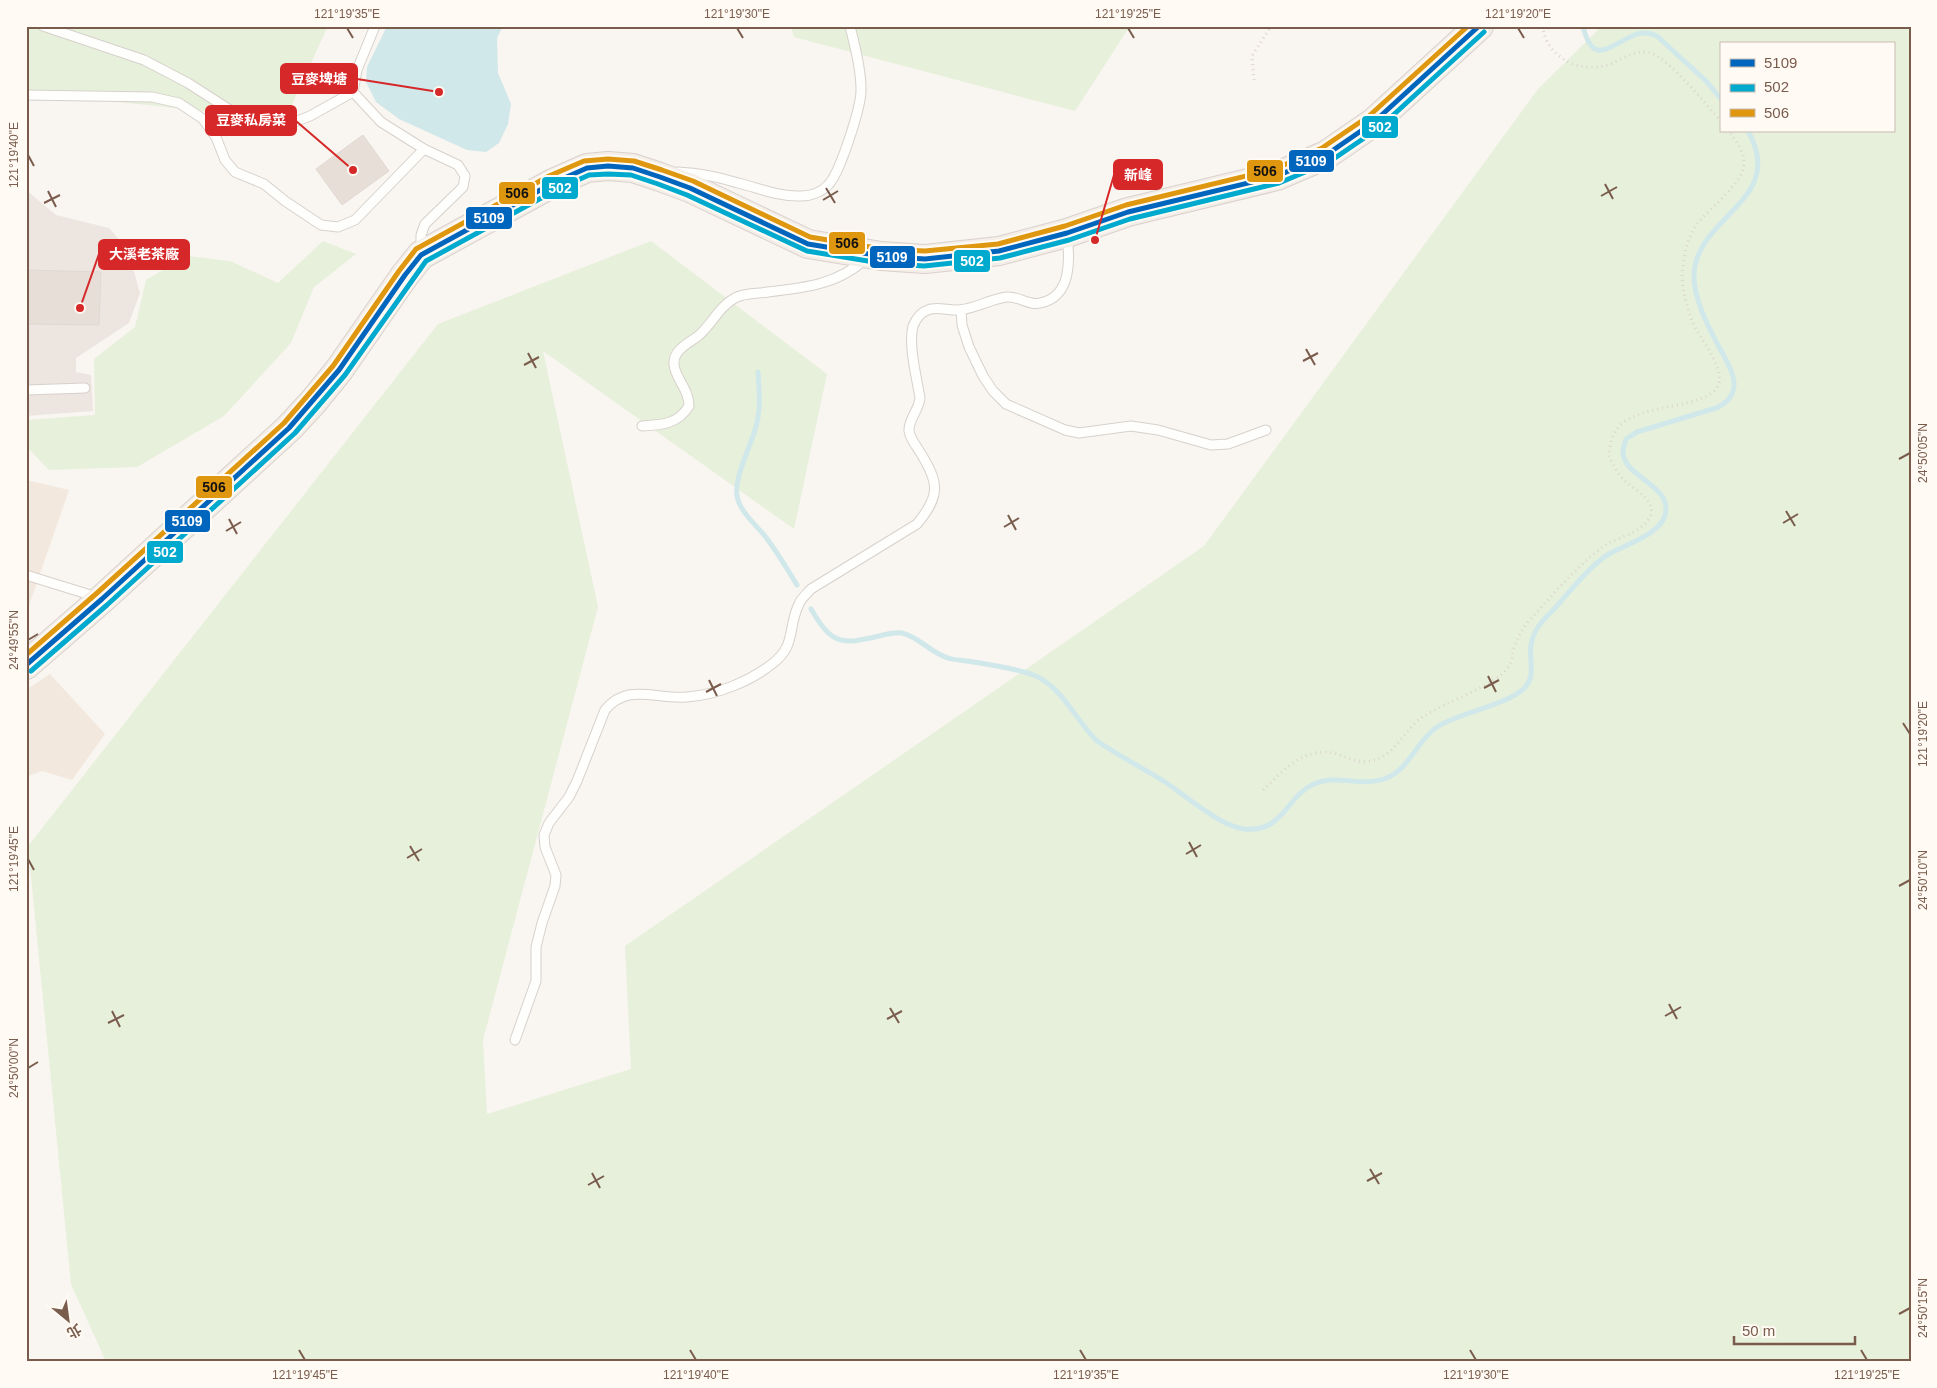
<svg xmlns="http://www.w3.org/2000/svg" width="1937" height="1388" viewBox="0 0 1937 1388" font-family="Helvetica,'Noto Sans TC',sans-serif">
	<rect width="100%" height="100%" fill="#f9f5f0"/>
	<g fill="#f2e8de">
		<polygon points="26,480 69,490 26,614"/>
		<polygon points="50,674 105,734 72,780 42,771 26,777 26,690"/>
	</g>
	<polygon fill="#ede5e0" points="26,190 56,215 109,228 128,250 140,293 129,323 76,358 76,372 91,375 93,411 26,416"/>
	<g fill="#e7f0db" fill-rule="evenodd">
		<polygon points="26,26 328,26 285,120 26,92"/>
		<polygon points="791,26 1130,26 1075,111 794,37"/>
		<path d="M 1602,26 L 1911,26 L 1911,1362 L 106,1362 L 71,1284 L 28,846 L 438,324 L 651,241 L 827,374 L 794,529 L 543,351 L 598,607 L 483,1040 L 487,1114 L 631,1069 L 625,946 L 1204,546 L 1538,89 ZM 1721,44 L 1893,44 L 1893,131 L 1721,131 Z"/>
		<polygon points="323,241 356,254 314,287 291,343 224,416 137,467 49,470 26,446 26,420 95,415 94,359 135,327 146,280 187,256 230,261 278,283"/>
	</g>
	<polygon fill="#d0e8ea" points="387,26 503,26 497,38 498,73 511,104 508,124 499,143 486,152 467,150 399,119 376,102 366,82 367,67"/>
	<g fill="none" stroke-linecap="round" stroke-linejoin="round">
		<g stroke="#d0e8ea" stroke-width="5">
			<path d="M 1583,26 C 1593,70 1613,42 1637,34 C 1644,32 1651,33 1657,36 L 1706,81 L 1721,99"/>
			<path d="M 758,372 C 759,389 761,406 757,422 C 753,444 734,474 737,496 C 740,513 758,526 768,540 C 778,554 788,570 797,585"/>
			<path d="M 811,609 C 832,645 841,645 879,636 C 887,634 894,632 902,633 C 919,637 931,653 948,658 C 954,660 961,660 967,661 C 987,664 1012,668 1031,674 C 1062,685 1075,720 1097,741 C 1119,756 1143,768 1165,782 C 1186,796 1220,826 1244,829 C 1284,833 1286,796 1314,784 C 1336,774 1361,787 1384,779 C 1410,770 1416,741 1437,727 C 1459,712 1514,704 1527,685 C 1535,674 1529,658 1531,645 C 1533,630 1543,620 1553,610 C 1568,594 1590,565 1609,554 C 1625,545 1657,535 1664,518 C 1677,486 1623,478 1623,452 C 1623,448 1625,443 1626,439 L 1637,432 L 1716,408 C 1725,404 1733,398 1734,386 C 1735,374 1725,358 1719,347 C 1708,326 1694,300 1694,276 C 1695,215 1788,201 1748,131"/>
		</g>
	</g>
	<g fill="#e6ded7" stroke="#e2d8d2">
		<polygon points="363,135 389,171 342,205 316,169"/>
		<polygon points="26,270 101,272 99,325 26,324"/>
	</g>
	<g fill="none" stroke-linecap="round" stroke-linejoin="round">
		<defs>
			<g id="service">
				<polyline points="43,26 144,60 188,83 244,119 266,127 287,125 310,116 353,92 357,70 375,26"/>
				<polyline points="353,92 381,122 424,149 458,165 465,176 463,187 425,224 421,235 421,250"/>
				<polyline points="26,95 152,97 179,103 203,119 216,137 225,160 235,172 264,184 285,201 321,225 338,227 355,220 424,149"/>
				<path d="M 678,172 C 698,173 719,177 738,183 C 759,188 779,197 801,196 C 811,196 822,192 829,184 C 840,172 861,108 861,90 C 861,69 855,47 850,26"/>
				<polyline points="961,310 962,325 969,347 983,376 993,391 1006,404 1065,430 1079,433 1131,426 1158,430 1211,445 1228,444 1266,430"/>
				<polyline points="26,390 85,388"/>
				<path d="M 642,426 C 662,425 678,424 689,406 C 689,403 688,398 687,395 C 684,385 674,374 674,364 C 673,350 689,343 698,336 C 711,326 719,306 735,298 C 744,293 757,294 768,292 C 804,288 840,284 866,258"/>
				<polyline points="26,575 97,597"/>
				<path d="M 515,1040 L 536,981 L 536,947 L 542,923 L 555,886 L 556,875 L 545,847 L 544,835 L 549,823 L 569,797 L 577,781 L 605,710 C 628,682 656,700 687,697 C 716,695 749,682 772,664 C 797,645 787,628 799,604 C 801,598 807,594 811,589 L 917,524 C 941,495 939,483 920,452 C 916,446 910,438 909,431 C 908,420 919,410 920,398 C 917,379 908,345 913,326 C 916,319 921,312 928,310 C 937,306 949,311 959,310 C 975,309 990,299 1007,297 C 1019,296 1029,306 1040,303 C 1072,297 1070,259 1067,235"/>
			</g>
			<polyline id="primary" points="26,665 102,599 289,428 314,401 339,370 405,275 421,255 553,183 587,168 608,166 633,168 660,177 690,188 808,244 881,256 925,259 999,251 1067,233 1128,212 1277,176 1326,155 1374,122 1479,26"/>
		</defs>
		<use href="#service" stroke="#d7d1cb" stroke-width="11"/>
		<use href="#primary" stroke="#dad1cc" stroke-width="30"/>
		<g stroke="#dcd5d0" stroke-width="3" stroke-dasharray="1 4" stroke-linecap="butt">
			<path d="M 1543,26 C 1543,36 1549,47 1556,53 C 1571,68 1594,71 1613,63 C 1626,57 1638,48 1653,54 C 1670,60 1707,106 1721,121"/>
			<polyline points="1254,80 1252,56 1271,26"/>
			<path d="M 1263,790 C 1284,770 1305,745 1337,754 C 1348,757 1358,764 1370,761 C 1397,756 1403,729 1424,716 C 1444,703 1495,685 1507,669 C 1512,663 1512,655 1514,648 C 1517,639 1521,632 1526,624 C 1550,598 1573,570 1600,549 C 1614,537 1637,536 1648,520 C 1661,502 1634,490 1624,480 C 1618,474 1611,463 1609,454 C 1609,451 1610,446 1611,443 C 1618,400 1696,413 1716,389 C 1730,372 1698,337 1692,321 C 1686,304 1680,284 1683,266 C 1684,252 1689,235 1697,224 C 1710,208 1741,185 1744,165 C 1745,152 1736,141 1729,131"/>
		</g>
		<use href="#service" stroke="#fefefd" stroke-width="9"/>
		<use href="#primary" stroke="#f3eee8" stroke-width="28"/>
		<defs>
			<polyline id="bus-1" points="26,665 102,599 289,428 339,370 405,275 421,255 553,183 587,168 608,166 633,168 660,177 690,188 808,244 881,256 925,259 999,251 1067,233 1128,212 1277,176 1326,155 1374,122 1479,26"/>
			<polyline id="bus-2" points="31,671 107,605 295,433 345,375 426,261 556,190 589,175 608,174 631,175 658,184 687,195 807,251 880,263 924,266 1000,258 1069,240 1130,219 1279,183 1329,162 1379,128 1484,32"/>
			<polyline id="bus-3" points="26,655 97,593 284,423 333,366 399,271 416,249 549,176 584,161 608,159 634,161 662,170 693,181 810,237 882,249 925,251 998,244 1065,226 1126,205 1275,169 1322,148 1369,116 1468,26"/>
		</defs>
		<use href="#bus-1" stroke="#fffaf3" stroke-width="9"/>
		<use href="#bus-2" stroke="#fffaf3" stroke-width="9"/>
		<use href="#bus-3" stroke="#fffaf3" stroke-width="9"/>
		<use href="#bus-1" stroke="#0065bd" stroke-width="5"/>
		<use href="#bus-2" stroke="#00a9ce" stroke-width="5"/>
		<use href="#bus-3" stroke="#de970f" stroke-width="5"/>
	</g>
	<path fill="none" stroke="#7a5c4d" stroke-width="2" d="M 347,28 L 353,38M 737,28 L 743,38M 1128,28 L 1134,38M 1518,28 L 1524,38M 28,155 L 34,166M 1605,184 L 1613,199M 826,188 L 835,203M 48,191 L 56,207M 1601,196 L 1617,187M 823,200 L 838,191M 44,203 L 60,195M 1306,349 L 1315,365M 528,353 L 536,368M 1303,361 L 1318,353M 524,365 L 539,357M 1899,459 L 1910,453M 1786,511 L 1795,526M 1008,515 L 1016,530M 229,519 L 237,534M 1783,523 L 1798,514M 1004,527 L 1019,518M 226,531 L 241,522M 28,640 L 38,634M 1488,676 L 1496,692M 709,680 L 717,696M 1484,688 L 1499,680M 706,692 L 721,684M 1903,723 L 1910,734M 1189,842 L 1197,857M 410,846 L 419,861M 1186,854 L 1201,845M 407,858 L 422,849M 28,859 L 34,870M 1899,886 L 1910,880M 1669,1004 L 1677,1019M 890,1008 L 899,1023M 112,1011 L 120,1027M 1665,1016 L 1681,1007M 887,1019 L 902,1011M 108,1023 L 124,1015M 28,1068 L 38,1062M 1370,1169 L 1379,1184M 592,1173 L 600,1188M 1367,1181 L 1382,1173M 588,1185 L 604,1176M 1899,1314 L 1910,1308M 299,1350 L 305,1360M 690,1350 L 696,1360M 1080,1350 L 1086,1360M 1470,1350 L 1476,1360M 1861,1350 L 1867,1360"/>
	<path fill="none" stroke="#d62828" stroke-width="2" d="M439 92L357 79M353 170L296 121M1095 240L1114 175M80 308L99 254"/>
	<g fill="#d62828" stroke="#fffaf3" stroke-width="2">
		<circle cx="439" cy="92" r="5"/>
		<circle cx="353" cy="170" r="5"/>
		<circle cx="1095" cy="240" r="5"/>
		<circle cx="80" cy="308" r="5"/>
	</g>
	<g fill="#d62828" stroke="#d62828" stroke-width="2">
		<rect x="281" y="64" width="76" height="29" rx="5"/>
		<rect x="206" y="106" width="90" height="29" rx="5"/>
		<rect x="1114" y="160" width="48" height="29" rx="5"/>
		<rect x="99" y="240" width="90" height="29" rx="5"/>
	</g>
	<g font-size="14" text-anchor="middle" font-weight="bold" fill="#fff">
		<text x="319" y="84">豆麥埤塘</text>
		<text x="251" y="125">豆麥私房菜</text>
		<text x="1138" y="180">新峰</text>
		<text x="144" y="259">大溪老茶廠</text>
	</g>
	<g stroke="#fffaf3" stroke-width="2">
		<rect x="1361" y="115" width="38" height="24" rx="5" fill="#00a9ce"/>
		<rect x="1288" y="149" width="47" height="24" rx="5" fill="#0065bd"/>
		<rect x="1246" y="159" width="38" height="24" rx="5" fill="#de970f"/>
		<rect x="541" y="176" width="38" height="24" rx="5" fill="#00a9ce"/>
		<rect x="498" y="181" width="38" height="24" rx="5" fill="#de970f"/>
		<rect x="465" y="206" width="48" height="24" rx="5" fill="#0065bd"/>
		<rect x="828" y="231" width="38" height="24" rx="5" fill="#de970f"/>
		<rect x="869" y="245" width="47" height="24" rx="5" fill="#0065bd"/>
		<rect x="953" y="249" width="38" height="24" rx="5" fill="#00a9ce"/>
		<rect x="195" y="475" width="38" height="24" rx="5" fill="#de970f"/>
		<rect x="164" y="509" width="47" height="24" rx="5" fill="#0065bd"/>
		<rect x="146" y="540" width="38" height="24" rx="5" fill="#00a9ce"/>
	</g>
	<g font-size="14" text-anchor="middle" font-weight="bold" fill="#fff">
		<text x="1380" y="132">502</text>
		<text x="1311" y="166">5109</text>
		<text x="560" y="193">502</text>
		<text x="489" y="223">5109</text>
		<text x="892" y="262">5109</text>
		<text x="972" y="266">502</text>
		<text x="187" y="526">5109</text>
		<text x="165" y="557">502</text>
	</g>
	<g font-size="14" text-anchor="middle" font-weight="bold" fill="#111">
		<text x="1265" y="176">506</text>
		<text x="517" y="198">506</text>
		<text x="847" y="248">506</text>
		<text x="214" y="492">506</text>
	</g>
	<rect width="1937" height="1388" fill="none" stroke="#fffaf3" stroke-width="55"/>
	<rect x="1720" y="42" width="175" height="90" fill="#fffaf3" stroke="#cabbb1"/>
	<rect x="1730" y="59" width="25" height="8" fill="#0065bd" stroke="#cabbb1"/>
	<text x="1764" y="68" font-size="15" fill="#7a5c4d">5109</text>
	<rect x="1730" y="84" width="25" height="8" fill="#00a9ce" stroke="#cabbb1"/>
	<text x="1764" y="92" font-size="15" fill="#7a5c4d">502</text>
	<rect x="1730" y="109" width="25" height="8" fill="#de970f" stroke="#cabbb1"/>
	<text x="1764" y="118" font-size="15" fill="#7a5c4d">506</text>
	<g transform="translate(68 1320) rotate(151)" stroke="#fffaf3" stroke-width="4" paint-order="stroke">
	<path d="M0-4L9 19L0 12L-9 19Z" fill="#7a5c4d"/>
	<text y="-8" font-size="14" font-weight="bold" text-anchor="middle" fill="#7a5c4d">北</text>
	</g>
	<path d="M1734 1336v8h121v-8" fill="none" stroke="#7a5c4d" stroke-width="2.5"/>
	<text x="1742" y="1336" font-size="15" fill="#7a5c4d" stroke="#fffaf3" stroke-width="4" paint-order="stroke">50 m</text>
	<rect x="28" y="28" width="1882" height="1332" fill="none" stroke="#7a5c4d" stroke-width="2"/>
	<g font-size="12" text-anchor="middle" fill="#7a5c4d">
		<text x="347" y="18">121°19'35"E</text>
		<text x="737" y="18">121°19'30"E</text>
		<text x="1128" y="18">121°19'25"E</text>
		<text x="1518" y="18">121°19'20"E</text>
		<text transform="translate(14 155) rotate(-90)" y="4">121°19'40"E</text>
		<text transform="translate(1923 453) rotate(-90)" y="4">24°50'05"N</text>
		<text transform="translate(14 640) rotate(-90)" y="4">24°49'55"N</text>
		<text transform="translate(1923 734) rotate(-90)" y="4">121°19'20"E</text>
		<text transform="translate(14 859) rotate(-90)" y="4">121°19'45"E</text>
		<text transform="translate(1923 880) rotate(-90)" y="4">24°50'10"N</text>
		<text transform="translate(14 1068) rotate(-90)" y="4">24°50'00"N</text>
		<text transform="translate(1923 1308) rotate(-90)" y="4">24°50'15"N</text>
		<text x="305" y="1379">121°19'45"E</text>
		<text x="696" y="1379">121°19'40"E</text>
		<text x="1086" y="1379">121°19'35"E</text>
		<text x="1476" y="1379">121°19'30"E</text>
		<text x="1867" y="1379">121°19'25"E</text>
	</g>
</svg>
